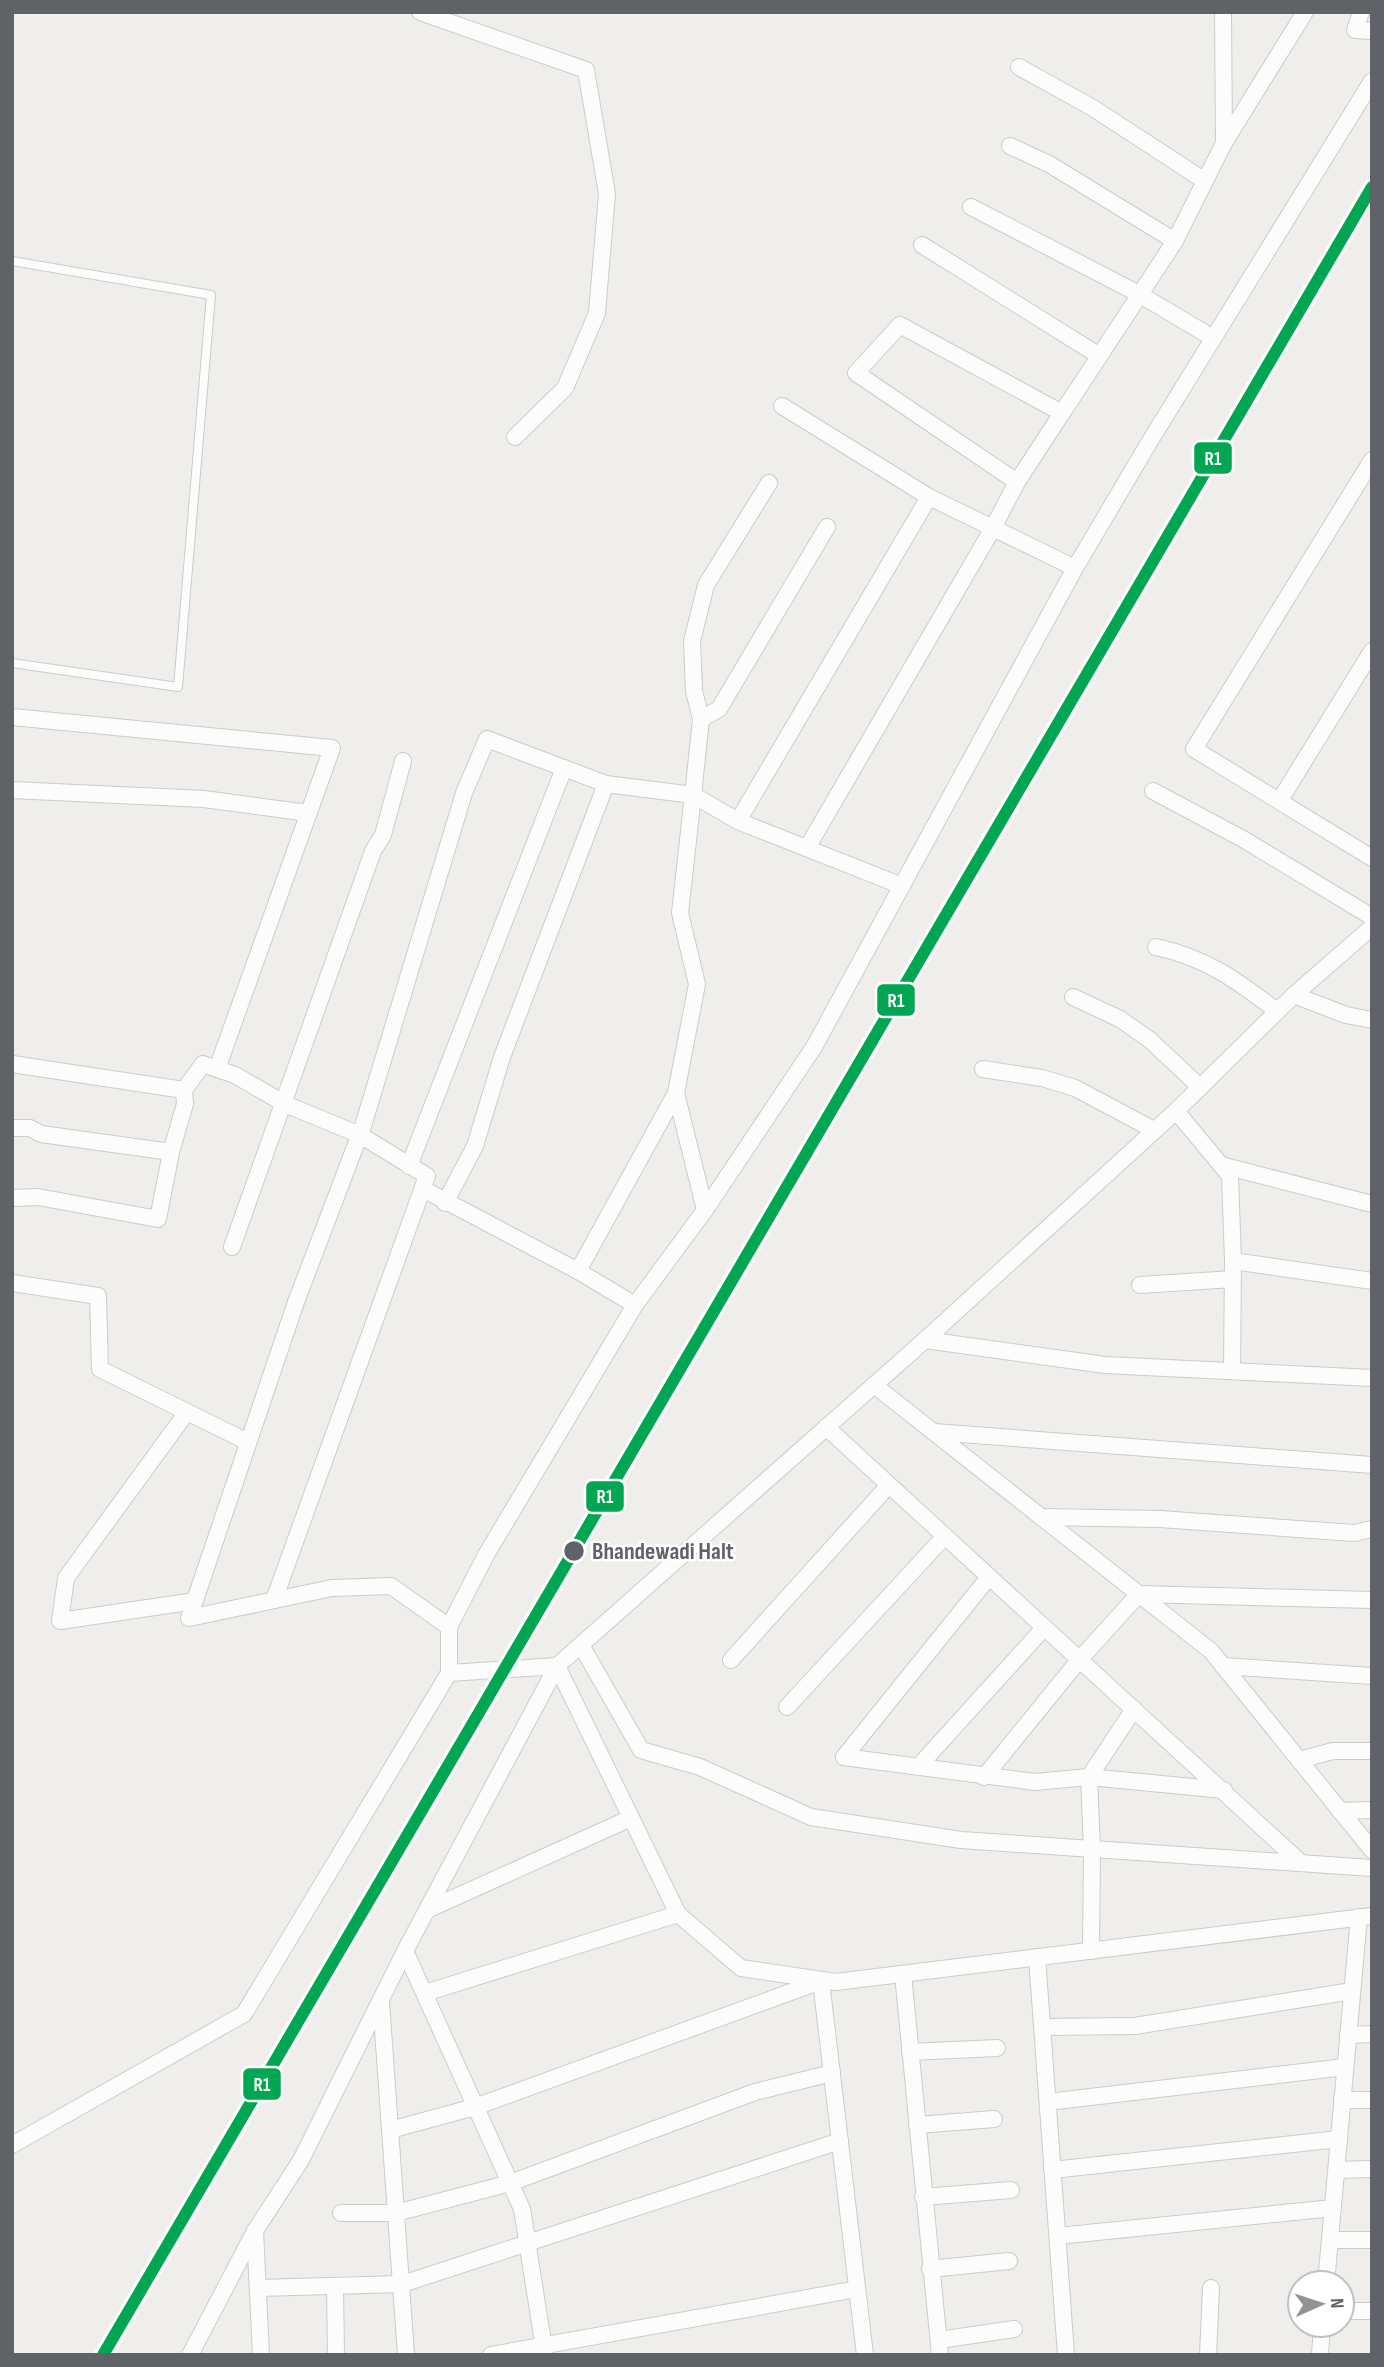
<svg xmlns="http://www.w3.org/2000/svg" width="1384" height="2367" viewBox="0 0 1384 2367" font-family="'Sofia Sans Condensed',sans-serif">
	<rect width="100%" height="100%" fill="#efeeea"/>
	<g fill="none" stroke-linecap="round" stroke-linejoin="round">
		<defs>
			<polyline id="lane" points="12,261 211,295 178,687 12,663"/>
			<g id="street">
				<polyline points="420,12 586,70 607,194 597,313 565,388 515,437"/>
				<polyline points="1361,12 1355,30 1372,31"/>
				<polyline points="1019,67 1093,108 1205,181"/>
				<polyline points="1224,143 1305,12"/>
				<polyline points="1010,146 1049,164 1175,241"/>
				<polyline points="971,207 1139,294 1213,338"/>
				<polyline points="922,245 1098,355"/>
				<polyline points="782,406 929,497 993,528 807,848"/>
				<polyline points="1372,460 1194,749 1372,858"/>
				<polyline points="1017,482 1062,413"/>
				<polyline points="1075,568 993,528 1017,482 856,373 900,325 1062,413 1175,241 1224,143 1223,12"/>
				<polyline points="12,717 332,748 217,1069"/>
				<polyline points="701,719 719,709 827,527"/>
				<polyline points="12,790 204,799 308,813"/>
				<polyline points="1153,791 1243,839 1372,917"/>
				<polyline points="1280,800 1372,651"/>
				<polyline points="738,821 929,497"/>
				<path d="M 1156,947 C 1207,958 1236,980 1277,1011"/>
				<polyline points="1294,995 1346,1015 1372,1020"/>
				<polyline points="1073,997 1120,1019 1150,1040 1200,1087"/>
				<polyline points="12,1064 184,1090"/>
				<polyline points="983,1069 1042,1078 1075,1088 1154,1130"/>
				<polyline points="1176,1111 1230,1176 1233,1261 1232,1371"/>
				<polyline points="12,1128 30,1128 41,1134 171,1152"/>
				<polyline points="1221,1165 1372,1204"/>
				<polyline points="409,1166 564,768"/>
				<polyline points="423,1189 578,1271 676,1093"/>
				<polyline points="12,1198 38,1197 158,1219 171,1152 185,1104 184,1090 203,1064 235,1075 285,1104 360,1135 427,1176 274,1600"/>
				<polyline points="445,1203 475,1146 502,1057 606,784"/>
				<polyline points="705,1210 676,1093 697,984 680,913 693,795 738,821 902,886"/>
				<polyline points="232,1247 373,851 383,835 403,761"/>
				<polyline points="1233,1261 1372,1281"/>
				<polyline points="578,1271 635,1305"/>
				<polyline points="12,1283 98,1296 100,1369 248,1442"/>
				<polyline points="1140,1285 1233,1279"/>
				<polyline points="925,1340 1105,1365 1372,1378"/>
				<polyline points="874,1385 1211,1651 1372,1850"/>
				<polyline points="187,1412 66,1578 60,1621 195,1601"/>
				<polyline points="826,1427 1301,1863"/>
				<polyline points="934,1432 1372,1465"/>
				<polyline points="1041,1517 1160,1519 1354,1533 1372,1529"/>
				<polyline points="449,1627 391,1586 332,1588 189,1618 296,1302 363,1126 464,793 487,739 606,784 693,795 701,719 694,691 692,641 706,585 769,483"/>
				<polyline points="581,1645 641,1750 700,1767 811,1817 961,1840 1372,1868"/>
				<polyline points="731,1660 889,1485"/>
				<polyline points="557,1666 678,1914 741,1968 836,1982 1372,1916"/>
				<polyline points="1223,1666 1372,1676"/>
				<polyline points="449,1673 449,1627 486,1555 635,1305 705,1210 814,1047 1075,568 1150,441 1372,81"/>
				<polyline points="787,1707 945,1536"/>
				<polyline points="844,1757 1035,1782 1089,1777 1224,1790"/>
				<polyline points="844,1757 989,1577"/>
				<polyline points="1299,1760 1333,1751 1372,1751"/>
				<polyline points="918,1767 1044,1628"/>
				<polyline points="984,1777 1080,1659 1139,1594 1372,1600"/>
				<polyline points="1340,1811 1372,1810"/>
				<polyline points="429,1909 631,1818"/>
				<polyline points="405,1951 557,1666 925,1340 1176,1111 1294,995 1372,927"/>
				<polyline points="1091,1951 1092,1849 1089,1777 1134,1709"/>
				<polyline points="1037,1957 1066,2355"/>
				<polyline points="903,1974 940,2355"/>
				<polyline points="425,1993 678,1914"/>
				<polyline points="381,2002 406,2355"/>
				<polyline points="1043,2027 1135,2026 1352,1991"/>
				<polyline points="1348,2035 1372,2034"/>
				<polyline points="910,2052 997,2048"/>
				<polyline points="1342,2100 1372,2100"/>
				<polyline points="1048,2102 1345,2067"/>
				<polyline points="917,2125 994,2119"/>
				<polyline points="390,2130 475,2107 821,1981 865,2355"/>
				<polyline points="12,2145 244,2014 449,1673 557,1666"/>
				<polyline points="1052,2170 1339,2139"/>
				<polyline points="1337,2170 1372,2169"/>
				<polyline points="923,2197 1011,2190"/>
				<polyline points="341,2213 396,2213 510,2183 755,2092 832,2073"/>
				<polyline points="255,2231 261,2355"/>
				<polyline points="1058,2236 1333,2208"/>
				<polyline points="1330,2240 1372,2240"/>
				<polyline points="930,2269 1009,2261"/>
				<polyline points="1326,2283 1359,1917"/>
				<polyline points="335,2287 336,2355"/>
				<polyline points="258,2288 402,2284 840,2141"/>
				<polyline points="1342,2311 1372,2311"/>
				<polyline points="939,2340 1014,2329"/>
				<polyline points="190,2355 255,2231 301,2160 405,1951 522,2209 545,2355"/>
				<polyline points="491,2355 857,2289"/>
				<polyline points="1208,2355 1211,2288"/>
				<polyline points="1320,2355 1322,2325"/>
			</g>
		</defs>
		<use href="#lane" stroke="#cbcccc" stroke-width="10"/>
		<use href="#street" stroke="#cbcccc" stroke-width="18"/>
		<use href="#lane" stroke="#fdfcfc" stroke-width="8"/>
		<use href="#street" stroke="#fdfcfc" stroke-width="16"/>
		<defs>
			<polyline id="rail-1" points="103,2355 1372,187"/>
		</defs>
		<use href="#rail-1" stroke="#fff" stroke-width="18"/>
		<use href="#rail-1" stroke="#00a651" stroke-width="12"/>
	</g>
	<circle fill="#5f6368" stroke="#fff" stroke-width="2.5" cx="574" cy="1551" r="11"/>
	<g text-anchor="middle" stroke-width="5" stroke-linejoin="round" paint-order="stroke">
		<g font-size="24" font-weight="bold" fill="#5f6368" stroke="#fff" text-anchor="start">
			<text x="592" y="1559">Bhandewadi Halt</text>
		</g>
	</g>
	<g stroke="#fff" stroke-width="2.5">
		<rect x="1193" y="441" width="40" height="34" rx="7" fill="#00a651"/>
		<rect x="876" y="983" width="40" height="34" rx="7" fill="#00a651"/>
		<rect x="585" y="1480" width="40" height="33" rx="7" fill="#00a651"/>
		<rect x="242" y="2067" width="40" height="34" rx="7" fill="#00a651"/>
	</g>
	<g font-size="19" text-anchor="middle" font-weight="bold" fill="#fff">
		<text x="1213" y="465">R1</text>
		<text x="896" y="1007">R1</text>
		<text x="605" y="1503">R1</text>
		<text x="262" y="2091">R1</text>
	</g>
	<rect width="1384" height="2367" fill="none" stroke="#5f6368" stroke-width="28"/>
	<g transform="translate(1321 2304) rotate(87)"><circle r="33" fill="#ffffff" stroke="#bfc1c3" stroke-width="2"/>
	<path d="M0-5L12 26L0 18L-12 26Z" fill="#919496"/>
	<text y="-10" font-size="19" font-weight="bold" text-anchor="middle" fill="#5f6368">N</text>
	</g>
</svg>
